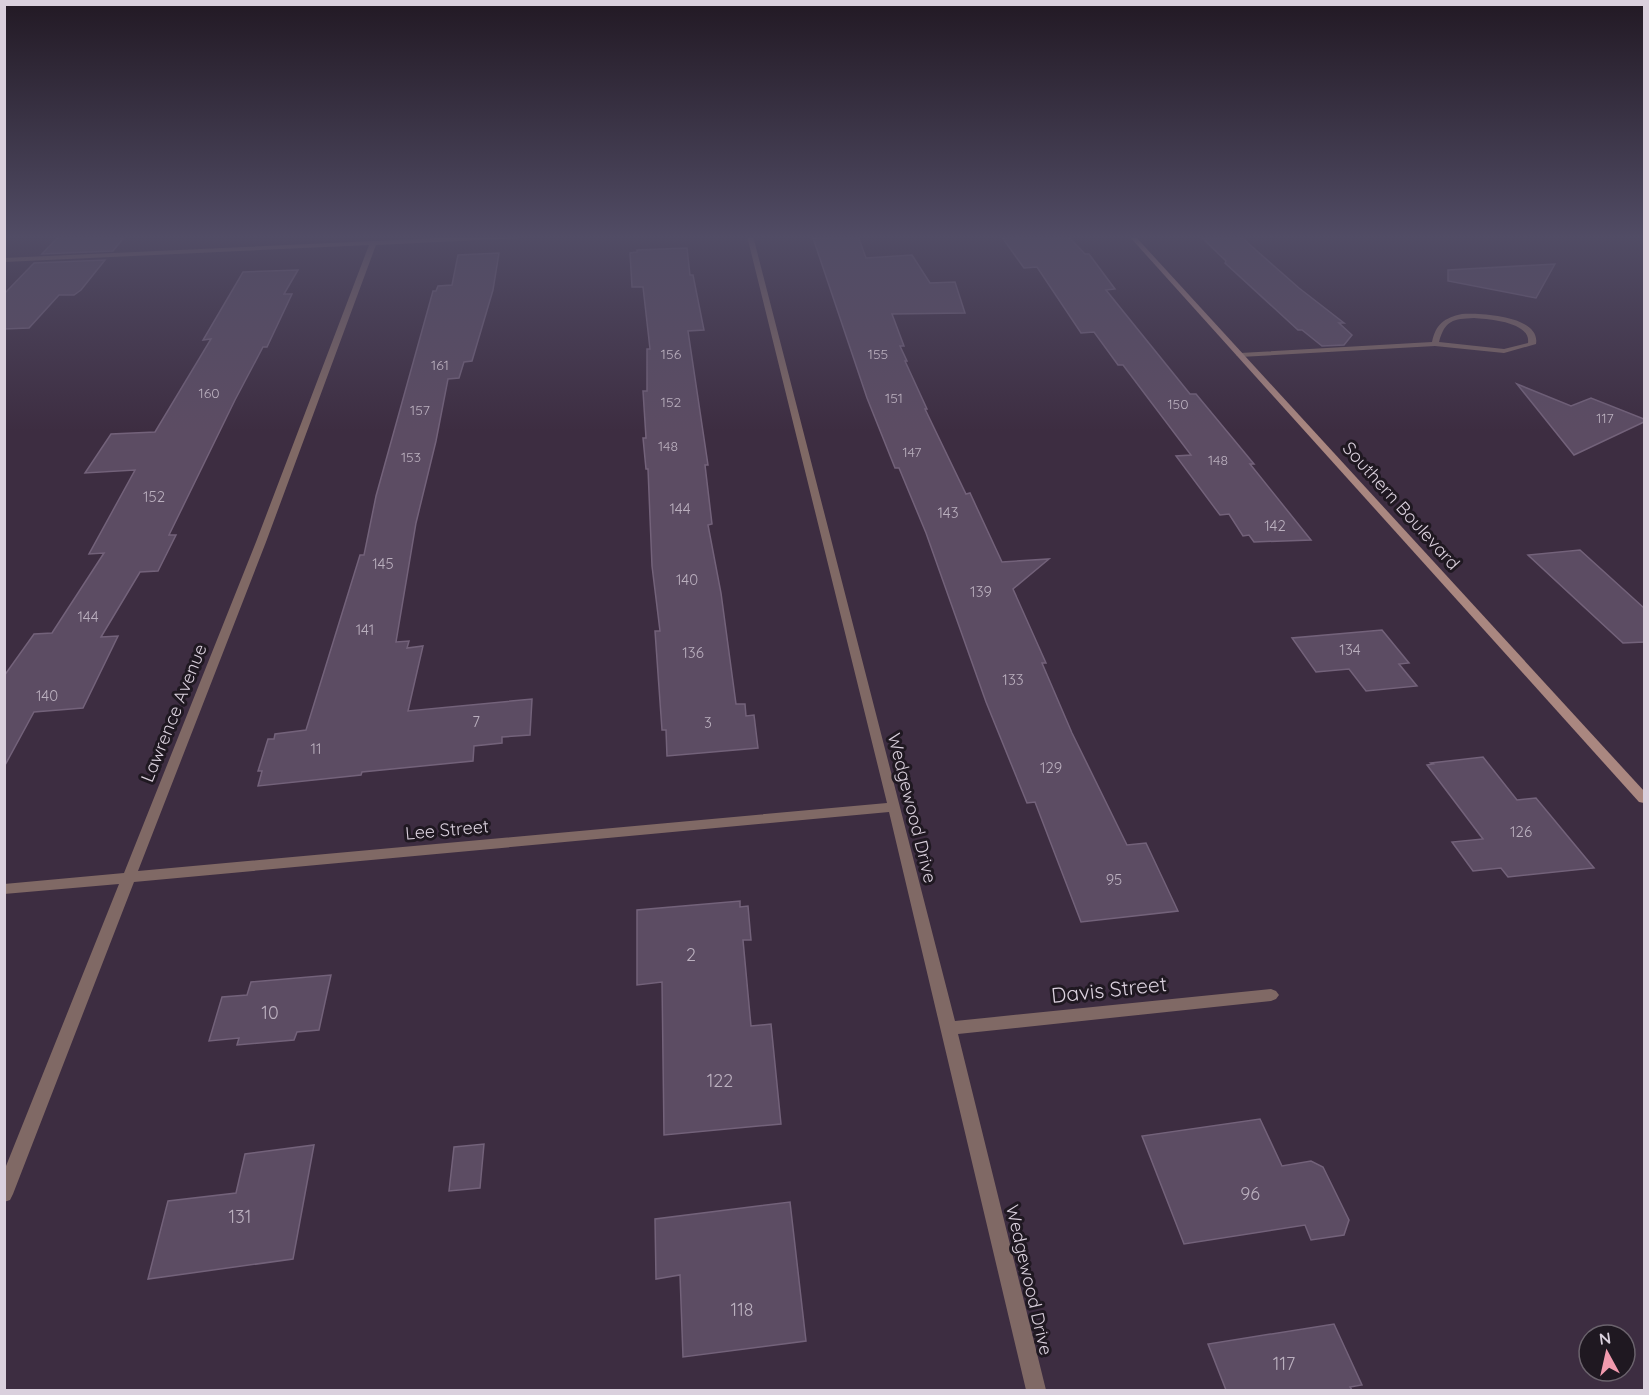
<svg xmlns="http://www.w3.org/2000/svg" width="1649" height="1395" viewBox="0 0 1649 1395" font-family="Quicksand,sans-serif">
	<rect width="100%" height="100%" fill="#3d2d41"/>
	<g fill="#5c4c63" stroke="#73627a" stroke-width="1.5">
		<polygon points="59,236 125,236 113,251 42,254"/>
		<polygon points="858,236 866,258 912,255 930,283 955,282 965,313 892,314 904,346 900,346 907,361 905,361 927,409 925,409 966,494 970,493 1002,562 1049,559 1013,589 1046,663 1042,663 1072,733 1127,845 1146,843 1178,911 1081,922 1035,802 1027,803 986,702 926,533 899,468 895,468 867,398 813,238"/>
		<polygon points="1001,236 1068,236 1085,254 1089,254 1115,289 1106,290 1190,394 1196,394 1254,464 1250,464 1311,540 1254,542 1249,535 1243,536 1229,514 1220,515 1176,456 1191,455 1123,365 1118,365 1094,332 1081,333 1037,267 1024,268"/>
		<polygon points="1200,236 1240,236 1299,288 1344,323 1339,323 1352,335 1344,345 1322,346 1302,330 1298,330 1225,263 1226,261"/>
		<polygon points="687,248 690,275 693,275 704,330 688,331 708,465 705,465 712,524 708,525 721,593 736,704 745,704 746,716 754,715 758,748 667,756 666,730 662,730 655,631 660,631 652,566 648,469 646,469 643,438 646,438 643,391 647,391 647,349 650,349 643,287 632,287 630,253 637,252 637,250"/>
		<polygon points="499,253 493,290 472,361 464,362 459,378 448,379 436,441 416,523 396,642 409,641 407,648 423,646 408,711 532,699 530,735 502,737 502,743 474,746 473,761 362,772 361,775 258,786 262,771 258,771 268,739 274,739 275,734 306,730 360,555 364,555 376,496 433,291 436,291 438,286 452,285 458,255"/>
		<polygon points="105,260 81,290 74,295 59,295 29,328 4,329 4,294 34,263"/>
		<polygon points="1555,264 1536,298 1448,281 1448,270"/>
		<polygon points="298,270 284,294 292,294 267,347 263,347 235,400 169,535 176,535 158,571 140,572 101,637 118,636 83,708 34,712 4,767 4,676 34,634 52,633 104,553 89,554 135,470 85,473 111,434 155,432 211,339 203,340 243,272"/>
		<polygon points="1517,384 1571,406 1591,398 1644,419 1644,422 1574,455"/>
		<polygon points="1580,550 1644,608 1644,642 1623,643 1528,555"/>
		<polygon points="1382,630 1409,663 1399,664 1417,686 1366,691 1349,669 1316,672 1292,638"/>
		<polygon points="1483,757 1517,800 1536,798 1594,868 1508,877 1501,868 1473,871 1452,842 1483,839 1427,765 1433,764 1431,763"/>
		<polygon points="740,901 740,907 748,906 751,940 743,940 751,1026 771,1024 781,1124 664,1135 662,982 637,985 637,910"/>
		<polygon points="331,975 319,1030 297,1032 294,1040 237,1045 239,1038 209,1041 222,997 247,995 251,982"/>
		<polygon points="1260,1119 1282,1166 1311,1161 1323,1167 1349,1220 1344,1235 1311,1240 1305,1225 1184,1244 1142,1136"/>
		<polygon points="484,1144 480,1188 449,1191 454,1147"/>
		<polygon points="314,1145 293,1259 148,1279 168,1201 236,1193 245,1154"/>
		<polygon points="790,1202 806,1341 683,1357 680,1275 656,1279 655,1219"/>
		<polygon points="1334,1324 1362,1385 1350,1387 1352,1390 1226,1390 1208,1344"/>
	</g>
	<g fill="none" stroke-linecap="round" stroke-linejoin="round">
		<g fill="#806965" fill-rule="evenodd">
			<polygon points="483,236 524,236 521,238 376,245 266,542 138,871 887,803 747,236 753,236 955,1021 1271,989 1276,991 1279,995 1276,999 1271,1001 958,1034 1046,1390 1026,1390 889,812 134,882 13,1194 10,1200 4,1202 4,1171 119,884 4,894 4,884 124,873 256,542 369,245 4,262 4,258"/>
			<path d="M 1462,314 C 1481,313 1541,316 1536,344 L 1504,353 L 1435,346 L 1240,357 L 1236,355 L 1240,353 L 1432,342 C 1436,324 1444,318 1462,314 ZM 1474,318 C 1489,319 1531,322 1528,343 L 1504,349 L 1439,342 C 1445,320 1453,319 1474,318 Z"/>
		</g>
		<polygon fill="#aa8780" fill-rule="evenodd" points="1129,236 1135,236 1644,791 1644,803 1639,802"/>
	</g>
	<linearGradient id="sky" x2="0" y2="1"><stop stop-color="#221924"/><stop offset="0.55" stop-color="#514c65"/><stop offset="1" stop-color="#514c65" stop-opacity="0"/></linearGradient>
	<rect width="1649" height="431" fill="url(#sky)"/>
	<g text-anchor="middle" stroke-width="6" stroke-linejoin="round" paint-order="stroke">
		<g font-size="14" fill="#baafbe">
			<text x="671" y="359">156</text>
			<text x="878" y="359">155</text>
			<text x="440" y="370">161</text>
			<text x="209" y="398">160</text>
			<text x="894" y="403">151</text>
			<text x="671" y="407">152</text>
			<text x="1178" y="409">150</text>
			<text x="420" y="415">157</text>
			<text x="1605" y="423">117</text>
			<text x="668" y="451">148</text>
			<text x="912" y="457">147</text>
			<text x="411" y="462">153</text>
			<text x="1218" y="465">148</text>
		</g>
		<g font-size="15" fill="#baafbe">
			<text x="154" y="502">152</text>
			<text x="680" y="514">144</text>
			<text x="948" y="518">143</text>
			<text x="1275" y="531">142</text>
			<text x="383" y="569">145</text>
			<text x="687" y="585">140</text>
			<text x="981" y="597">139</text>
			<text x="88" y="622">144</text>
			<text x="365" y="635">141</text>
			<text x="1350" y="655">134</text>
			<text x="693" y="658">136</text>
			<text x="1013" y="685">133</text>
			<text x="47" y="701">140</text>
			<text x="476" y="727">7</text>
			<text x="708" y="728">3</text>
			<text x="316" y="754">11</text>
			<text x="1051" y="773">129</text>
			<text x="1521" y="837">126</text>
			<text x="1114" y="885">95</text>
		</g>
		<g font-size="18" fill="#dad0dd" stroke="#1f1821">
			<text transform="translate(1401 506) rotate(48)" y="6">Southern Boulevard</text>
			<text transform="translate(174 713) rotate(-68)" y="6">Lawrence Avenue</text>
			<text transform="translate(912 808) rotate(76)" y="6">Wedgewood Drive</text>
			<text transform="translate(447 830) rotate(-5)" y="6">Lee Street</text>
			<text transform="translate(1029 1280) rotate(77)" y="6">Wedgewood Drive</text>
		</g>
		<g font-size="18" fill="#baafbe">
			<text x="691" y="961">2</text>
			<text x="270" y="1019">10</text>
			<text x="720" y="1087">122</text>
			<text x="1250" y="1200">96</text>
			<text x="240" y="1223">131</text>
			<text x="742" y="1316">118</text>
			<text x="1284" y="1370">117</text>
		</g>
		<g font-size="21" fill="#dad0dd" stroke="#1f1821">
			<text transform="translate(1109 990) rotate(-6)" y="7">Davis Street</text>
		</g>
	</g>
	<rect width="1649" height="1395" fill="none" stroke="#dad0dd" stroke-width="12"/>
	<g transform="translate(1607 1353) rotate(352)"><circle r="28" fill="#1f1821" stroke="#6a626c" stroke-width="1.5"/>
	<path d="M0-4.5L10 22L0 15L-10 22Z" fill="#f29aae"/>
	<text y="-9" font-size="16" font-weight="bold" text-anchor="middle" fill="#dad0dd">N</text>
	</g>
</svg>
